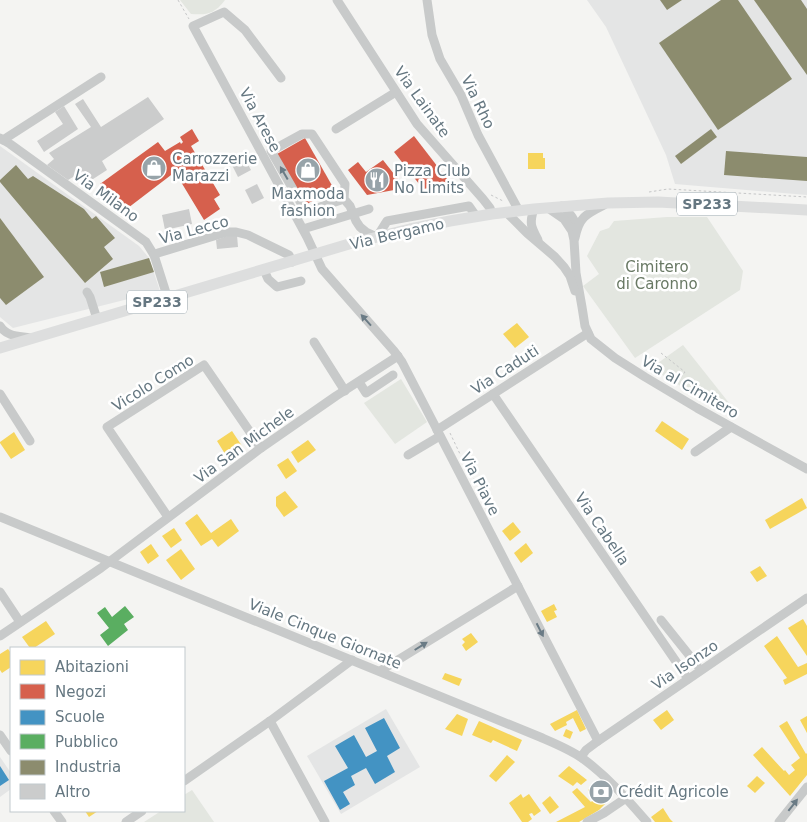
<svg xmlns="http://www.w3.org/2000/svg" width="807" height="822" viewBox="0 0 807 822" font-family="'DejaVu Sans',sans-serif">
	<rect width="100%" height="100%" fill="#f4f4f2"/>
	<g fill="#e4e5e5">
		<polygon points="587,0 807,0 807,195 675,184 666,155 606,27"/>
		<polygon points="0,146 139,246 149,258 160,291 13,328 0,317"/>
		<polygon points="386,709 420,767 341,814 307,756"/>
		<polygon points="0,757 11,773 11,789 0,797"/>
	</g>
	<g fill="#e3e6e0">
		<path d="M 180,0 L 225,0 C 214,14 208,15 191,14 Z"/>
		<polygon points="667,217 707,217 743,271 740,290 635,358 583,286 599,274 587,256 600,231 609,228 614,221"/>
		<polygon points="683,345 733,408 730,416 651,368"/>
		<polygon points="401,379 427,422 395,444 364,403"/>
		<polygon points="192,790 214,822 144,822 161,811 184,811 184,795"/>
	</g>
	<g fill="#f6d55c">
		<polygon points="528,153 543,153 543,158 545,158 545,169 528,169"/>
		<polygon points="517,323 529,337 515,348 503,334"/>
		<polygon points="662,421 689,439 682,450 655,431"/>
		<polygon points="232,431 244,449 240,452 241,455 230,462 217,441"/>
		<polygon points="14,432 25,450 11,459 0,443 0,442"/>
		<polygon points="308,440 316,450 298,463 291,452"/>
		<polygon points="288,458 297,471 286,479 277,465"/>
		<polygon points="285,491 298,507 284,517 276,506 276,497"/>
		<polygon points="802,498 807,508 770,529 765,520"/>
		<polygon points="197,514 211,533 231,519 239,531 218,547 212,539 201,546 185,523"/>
		<polygon points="513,522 521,532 510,541 502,531"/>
		<polygon points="174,528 182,540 171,548 162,536"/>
		<polygon points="526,543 533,553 521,563 514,553"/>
		<polygon points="151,544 159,556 148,564 140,552"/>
		<polygon points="181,549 195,569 181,580 166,560"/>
		<polygon points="760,566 767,576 757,582 750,572"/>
		<polygon points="554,604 557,610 554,611 557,617 547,622 541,611"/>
		<polygon points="803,619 807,626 807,656 788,628"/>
		<polygon points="46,621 55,634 34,648 30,648 22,637"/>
		<polygon points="471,633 478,642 466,651 462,645 465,642 462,639"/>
		<polygon points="777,636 798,667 807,663 807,674 785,685 783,680 787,678 764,646"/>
		<polygon points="8,649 11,653 11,657 10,658 11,659 11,667 2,673 0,670 0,654"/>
		<polygon points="445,673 462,679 459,686 442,679"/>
		<polygon points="577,710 586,729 580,732 573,718 566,722 567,725 555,731 550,724"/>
		<polygon points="667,710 674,720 661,730 653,720"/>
		<polygon points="457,714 468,719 462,736 445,729"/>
		<polygon points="807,716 807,733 800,720"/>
		<polygon points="479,721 522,740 517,751 493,740 491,743 472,735"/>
		<polygon points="787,721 806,754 807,753 807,775 790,796 753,755 762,747 784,771 785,770 789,775 795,770 791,765 800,758 779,726"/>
		<polygon points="566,729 573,732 570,739 563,736"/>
		<polygon points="507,755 515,762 496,782 489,776"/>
		<polygon points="569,766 587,780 581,785 577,782 573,786 558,776"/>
		<polygon points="757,776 765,783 755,793 747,786"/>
		<polygon points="595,783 610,799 599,810 579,822 556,822 585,807 572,792 577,788 591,802 595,798 588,790"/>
		<polygon points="521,794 523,798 529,794 541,811 534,816 532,813 529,814 532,819 528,822 522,822 509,803"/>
		<polygon points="550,796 559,807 550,814 542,803"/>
		<polygon points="663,808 670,819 673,822 655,822 651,817"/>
		<polygon points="85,811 98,811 89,817"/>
	</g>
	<g fill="#d6604d">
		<polygon points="192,129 199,141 191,146 220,195 214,199 220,209 204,220 175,172 124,211 112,198 109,198 100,184 158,142 165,151 180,142 181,144 183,142 180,137"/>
		<polygon points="414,136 451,184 423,189 394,152"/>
		<polygon points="305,138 334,189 305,205 277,154"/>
		<polygon points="383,160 405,188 367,195 348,170 358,162 366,172"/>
	</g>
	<g fill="#4393c3">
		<polygon points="384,718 400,748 387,756 395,772 375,784 366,768 351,776 355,785 343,792 350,804 340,810 324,781 348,768 335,746 354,735 366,757 377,751 365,728"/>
		<polygon points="0,766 9,780 0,786"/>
	</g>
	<polygon fill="#5aae61" points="125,606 134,617 124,624 128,630 108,646 100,635 109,628 97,613 105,607 112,617"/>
	<g fill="#8c8c6e">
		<polygon points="660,0 682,0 667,10"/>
		<polygon points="721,0 738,0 792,79 718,130 659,43"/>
		<polygon points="754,0 801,0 807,9 807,75"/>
		<polygon points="711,129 717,137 681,164 675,156"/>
		<polygon points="726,151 807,157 807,181 724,175"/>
		<polygon points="16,165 28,179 33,176 84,209 92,219 96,216 115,238 104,247 113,259 85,283 0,182 0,180"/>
		<polygon points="0,218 44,277 6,305 0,298"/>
		<polygon points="149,258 154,272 104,287 100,272"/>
	</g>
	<g fill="#cbcccc">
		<polygon points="148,97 164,119 102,161 107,170 90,181 83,171 68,180 47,165 54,159 49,153 91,127 75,104 83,99 101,127"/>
		<polygon points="64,106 78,129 44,152 37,141 63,124 55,112"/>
		<polygon points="243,155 251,170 238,177 230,161"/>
		<polygon points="257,184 264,198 252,204 245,190"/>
		<polygon points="189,209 192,224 165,230 162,215"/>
		<polygon points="237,235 238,247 217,249 216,240 227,236"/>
	</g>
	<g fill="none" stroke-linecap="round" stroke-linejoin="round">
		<g stroke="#c6c7c8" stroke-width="1" stroke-dasharray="2.5 2.5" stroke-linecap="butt">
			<polyline points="178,0 189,19"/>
			<polyline points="649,192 668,189 807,197"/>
			<polyline points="491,195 503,201"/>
			<polyline points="661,353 685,372 676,384"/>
			<polyline points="450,433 460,454"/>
			<path d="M 466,466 C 474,480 491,500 492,515"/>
		</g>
		<g stroke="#c8caca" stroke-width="9">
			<polyline points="337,0 417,124 483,199 490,208 492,214"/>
			<polyline points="427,0 432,35 440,59 461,95 478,135 519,211"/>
			<polyline points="281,78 245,30 224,12 193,26 307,237 322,269 394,351 402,362 598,741"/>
			<polyline points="336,129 396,92"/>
			<polyline points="0,138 10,144 146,242 154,255 168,299"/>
			<polyline points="3,140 101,77"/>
			<polyline points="344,199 308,211 305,210 271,151 302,134 312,134 345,184 344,199 350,206 356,221 360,227 366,232 377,237 387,221 469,206 476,216"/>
			<path d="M 562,206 C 569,213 576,219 576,229"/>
			<polyline points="548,208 564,219 572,231 574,240 576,273 582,307 585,326 591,339 615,358 645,377 697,408 807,469"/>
			<path d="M 534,209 C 529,223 531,227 538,240"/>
			<polyline points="506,212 527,233 555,257 564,267 570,276 575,291"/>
			<polyline points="303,229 369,209"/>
			<path d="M 575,238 C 579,217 586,214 604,205"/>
			<polyline points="154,255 158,253 227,232 236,232 248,235 289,255 292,262"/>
			<polyline points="264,270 268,279 277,287 301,281"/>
			<polyline points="87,292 90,297 97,319"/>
			<path d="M 0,326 C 7,337 19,336 30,338"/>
			<polyline points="314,342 345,391"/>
			<polyline points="359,382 366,393 393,375"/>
			<polyline points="0,394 30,441"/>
			<polyline points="493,394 688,679"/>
			<polyline points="437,430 588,333"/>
			<polyline points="695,452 731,427"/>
			<polyline points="408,455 440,436"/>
			<path d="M 0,517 L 540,737 C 554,743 569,749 582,758 C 607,776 627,799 647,822"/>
			<polyline points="168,517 107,427 204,365 261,448"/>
			<polyline points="0,592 20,622"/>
			<polyline points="661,620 697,665"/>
			<polyline points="0,636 101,568 261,448 336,396 398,356"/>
			<polyline points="380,671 518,586"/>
			<polyline points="270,721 325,822"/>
			<polyline points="0,735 11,751"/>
			<polyline points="581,757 586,750 598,741 807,598"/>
			<polyline points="184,781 270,721 352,660"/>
			<polyline points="54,811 62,822"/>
			<polyline points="126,822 142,811"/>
			<polyline points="587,822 604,813 626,798"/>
			<polyline points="779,822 807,787"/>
		</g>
		<polyline stroke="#dddede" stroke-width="11" points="0,348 349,244 410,229 450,221 492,214 534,209 608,203 658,202 807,210"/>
	</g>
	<defs><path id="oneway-solid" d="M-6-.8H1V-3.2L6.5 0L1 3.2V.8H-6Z" transform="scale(1.25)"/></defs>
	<g fill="#6a7b85">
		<use href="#oneway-solid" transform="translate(284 173) rotate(-120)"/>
		<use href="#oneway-solid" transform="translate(366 320) rotate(-132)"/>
		<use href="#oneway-solid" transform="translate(540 630) rotate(63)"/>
		<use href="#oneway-solid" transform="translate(421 646) rotate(-32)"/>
		<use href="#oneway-solid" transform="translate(793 805) rotate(-52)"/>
	</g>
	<defs>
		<symbol id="shop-disc" viewBox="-11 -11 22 22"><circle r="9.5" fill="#97a3a9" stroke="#fff"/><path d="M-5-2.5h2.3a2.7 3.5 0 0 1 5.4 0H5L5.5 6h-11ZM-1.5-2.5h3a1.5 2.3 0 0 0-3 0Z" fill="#fff"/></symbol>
		<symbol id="restaurant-disc" viewBox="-11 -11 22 22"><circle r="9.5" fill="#97a3a9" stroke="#fff"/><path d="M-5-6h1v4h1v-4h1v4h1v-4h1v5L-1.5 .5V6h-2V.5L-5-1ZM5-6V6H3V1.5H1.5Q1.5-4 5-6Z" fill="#fff"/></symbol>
		<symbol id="bank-disc" viewBox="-11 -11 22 22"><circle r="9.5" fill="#97a3a9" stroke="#fff"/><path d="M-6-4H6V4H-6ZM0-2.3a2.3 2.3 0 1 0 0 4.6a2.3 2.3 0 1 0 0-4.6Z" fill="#fff"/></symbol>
	</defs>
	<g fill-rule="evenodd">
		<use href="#shop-disc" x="140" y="154" width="28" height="28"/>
		<use href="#shop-disc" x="294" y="156" width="28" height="28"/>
		<use href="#restaurant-disc" x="363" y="166" width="28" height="28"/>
		<use href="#bank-disc" x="587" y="778" width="28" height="28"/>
	</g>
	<g text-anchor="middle" stroke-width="5" stroke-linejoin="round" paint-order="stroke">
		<g fill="#fff" stroke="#93a0a7" stroke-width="1">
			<rect x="677" y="192.5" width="60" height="23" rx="4"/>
			<rect x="127" y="290.5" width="60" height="23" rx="4"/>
		</g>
		<g font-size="14" font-weight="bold" fill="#657781">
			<text x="707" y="209">SP233</text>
			<text x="157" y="307">SP233</text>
		</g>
		<g font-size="15" fill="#657781" stroke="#fff">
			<text transform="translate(422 102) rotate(54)" y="5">Via Lainate</text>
			<text transform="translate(478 102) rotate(64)" y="5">Via Rho</text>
			<text transform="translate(260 120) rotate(62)" y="5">Via Arese</text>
			<text transform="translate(106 196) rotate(36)" y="5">Via Milano</text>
			<text transform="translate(194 230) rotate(-15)" y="5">Via Lecco</text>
			<text transform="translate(397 234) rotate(-13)" y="5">Via Bergamo</text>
			<text transform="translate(505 370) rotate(-33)" y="5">Via Caduti</text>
			<text transform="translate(153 383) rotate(-32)" y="5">Vicolo Como</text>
			<text transform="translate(690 387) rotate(30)" y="5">Via al Cimitero</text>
			<text transform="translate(244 445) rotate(-36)" y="5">Via San Michele</text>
			<text transform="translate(480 484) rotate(63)" y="5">Via Piave</text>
			<text transform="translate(602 529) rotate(56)" y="5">Via Cabella</text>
			<text transform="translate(325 634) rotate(22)" y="5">Viale Cinque Giornate</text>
			<text transform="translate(685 665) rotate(-34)" y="5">Via Isonzo</text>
		</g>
		<g font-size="15" fill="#657781" stroke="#fff" text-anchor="start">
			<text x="172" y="164">Carrozzerie<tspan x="172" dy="17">Marazzi</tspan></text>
			<text x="394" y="176">Pizza Club<tspan x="394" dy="17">No Limits</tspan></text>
			<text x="308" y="199" text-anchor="middle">Maxmoda<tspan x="308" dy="17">fashion</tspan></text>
			<text x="618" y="797">Crédit Agricole</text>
		</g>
		<g font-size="15" fill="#697964" stroke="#fff">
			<text x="657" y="272">Cimitero<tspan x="657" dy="17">di Caronno</tspan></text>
		</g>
	</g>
	<rect x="10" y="647" width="175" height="165" fill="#ffffff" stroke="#c1c9cd"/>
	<rect x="20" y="660" width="25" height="15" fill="#f6d55c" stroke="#c1c9cd"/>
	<text x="55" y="672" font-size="15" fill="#657781">Abitazioni</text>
	<rect x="20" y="684" width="25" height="15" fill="#d6604d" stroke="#c1c9cd"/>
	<text x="55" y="697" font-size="15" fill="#657781">Negozi</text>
	<rect x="20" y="710" width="25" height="15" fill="#4393c3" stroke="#c1c9cd"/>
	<text x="55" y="722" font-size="15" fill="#657781">Scuole</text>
	<rect x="20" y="734" width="25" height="15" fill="#5aae61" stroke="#c1c9cd"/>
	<text x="55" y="747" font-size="15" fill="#657781">Pubblico</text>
	<rect x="20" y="760" width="25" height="15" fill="#8c8c6e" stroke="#c1c9cd"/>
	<text x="55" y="772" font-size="15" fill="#657781">Industria</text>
	<rect x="20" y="784" width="25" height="15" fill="#cbcccc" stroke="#c1c9cd"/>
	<text x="55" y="797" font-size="15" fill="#657781">Altro</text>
</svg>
